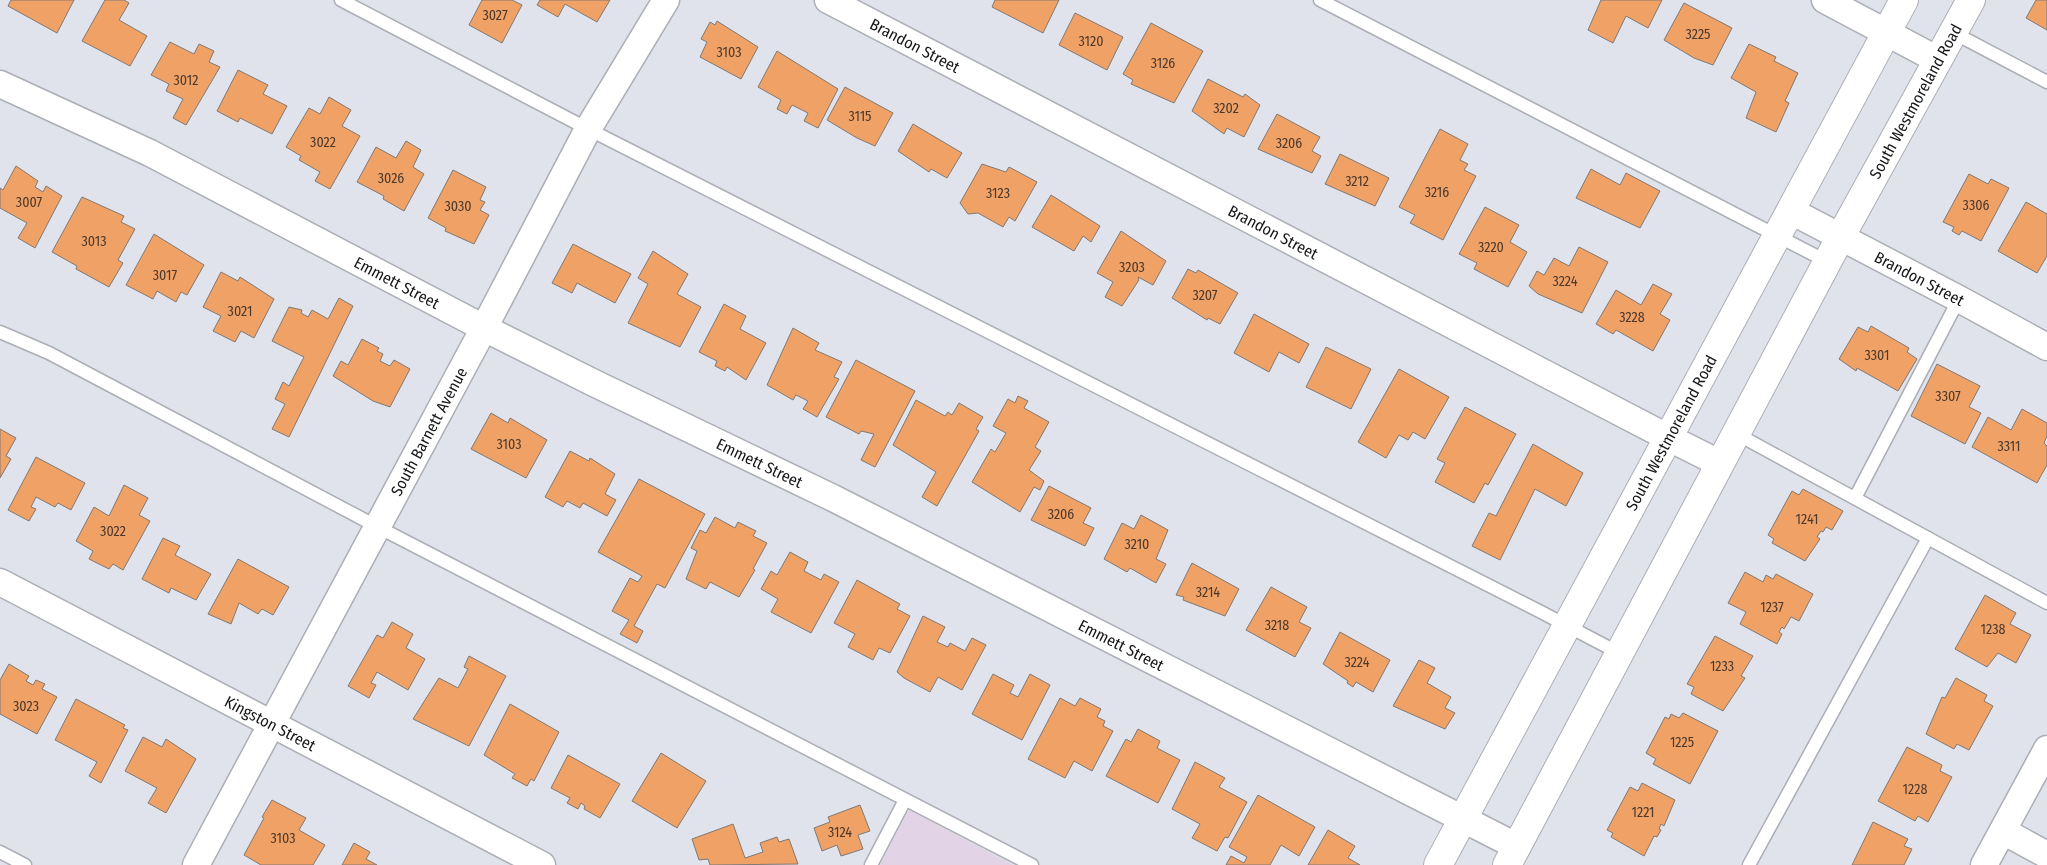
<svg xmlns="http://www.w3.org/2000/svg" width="2047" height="865" viewBox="0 0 2047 865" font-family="'Fira Sans Condensed',sans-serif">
	<rect width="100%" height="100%" fill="#e0e3eb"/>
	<polygon fill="#e2d3e6" points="909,810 1013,865 880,865"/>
	<g fill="#f0a166" stroke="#807974">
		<polygon points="11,0 74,0 57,33 8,6"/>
		<polygon points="105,0 124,0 129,3 119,20 147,36 130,66 82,41"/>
		<polygon points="482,0 512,0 522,5 502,43 469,25"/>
		<polygon points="540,0 610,0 597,22 565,4 558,17 537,5"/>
		<polygon points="995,0 1059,0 1043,33 992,7"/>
		<polygon points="1601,0 1662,0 1648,28 1626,16 1613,43 1588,30"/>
		<polygon points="2036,0 2047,0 2047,30 2026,18"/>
		<polygon points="1684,3 1732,28 1713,65 1694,58 1664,40"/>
		<polygon points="1075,13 1123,37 1107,70 1059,45"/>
		<polygon points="717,21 758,47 741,79 700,57 707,42 701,39 710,22 715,25"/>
		<polygon points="1151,23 1203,51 1174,103 1131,84 1133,80 1123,74"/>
		<polygon points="170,42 194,54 199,44 214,51 209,62 220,67 186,125 173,118 183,99 166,91 169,84 151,75"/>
		<polygon points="1749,44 1776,57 1774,61 1798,73 1785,101 1789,103 1776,132 1746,118 1756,92 1731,78"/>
		<polygon points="777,51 838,89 818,128 804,121 808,113 792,105 787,114 777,109 781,100 758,87"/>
		<polygon points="238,70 268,85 263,94 287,106 272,134 240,118 238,122 217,111"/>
		<polygon points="1208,79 1243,97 1245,94 1260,105 1244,137 1227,128 1224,134 1192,111"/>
		<polygon points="845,87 893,113 875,146 857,138 827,120"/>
		<polygon points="329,97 351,110 342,126 360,136 330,189 315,181 320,172 299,160 301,156 286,147 309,108 320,114"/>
		<polygon points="1277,114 1320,137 1312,151 1321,156 1312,173 1258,149"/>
		<polygon points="913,124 962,153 947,178 931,169 929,172 898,151"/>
		<polygon points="1440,129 1468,144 1460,160 1468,164 1464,170 1476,176 1443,240 1410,223 1415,215 1399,207"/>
		<polygon points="406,141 421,150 413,167 424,174 404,211 383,199 384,196 357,182 376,147 396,158"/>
		<polygon points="1340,154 1389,178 1375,206 1325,184"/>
		<polygon points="982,164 1006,172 1009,167 1037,182 1015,221 1009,217 1003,227 978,213 968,214 960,203"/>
		<polygon points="16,166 38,181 35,187 43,192 46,186 62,196 35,248 18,238 27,223 0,208 0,188 3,190"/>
		<polygon points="1591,169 1620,185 1626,173 1660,191 1640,228 1576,198"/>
		<polygon points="453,170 486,187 480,200 485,202 480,210 489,215 474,244 445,231 446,228 428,218"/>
		<polygon points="1969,174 1988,184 1991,179 2009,188 1981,241 1962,231 1959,235 1952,231 1954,227 1943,222"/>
		<polygon points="1051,195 1100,226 1091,242 1083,236 1074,251 1032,227"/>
		<polygon points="82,197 124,216 121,222 135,229 118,260 123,263 109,287 76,269 77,266 52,252"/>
		<polygon points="2026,202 2047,214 2047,256 2037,273 1998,251"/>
		<polygon points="1485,207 1519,225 1510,242 1527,252 1508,287 1474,269 1477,263 1459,254"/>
		<polygon points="1121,231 1166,261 1153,285 1138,277 1139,280 1122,306 1105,297 1113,282 1097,273"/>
		<polygon points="154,234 204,265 187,295 181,292 176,302 157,291 153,299 126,285"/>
		<polygon points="573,244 631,274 615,303 577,283 572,293 552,283"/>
		<polygon points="1579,247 1608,262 1582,313 1538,294 1529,286 1537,271 1544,275 1554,258 1569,266"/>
		<polygon points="653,251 688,274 677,294 701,307 680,347 628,323 648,284 638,278"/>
		<polygon points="1188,269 1196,273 1198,270 1238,293 1220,324 1208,318 1207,320 1172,298"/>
		<polygon points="221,272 238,281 240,277 274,299 254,338 241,331 235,342 213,331 221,316 203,307"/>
		<polygon points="1653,284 1672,294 1660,314 1670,320 1653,351 1616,330 1613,334 1596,324 1616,290 1641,305"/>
		<polygon points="339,298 353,306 289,437 272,429 285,404 275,399 283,382 289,386 304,357 272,341 289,307 302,310 301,313 308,317 312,310 328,319"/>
		<polygon points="724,304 746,316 740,329 766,343 746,380 727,367 725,371 715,366 717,361 699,352"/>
		<polygon points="1254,314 1309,344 1299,363 1279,352 1269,372 1234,353"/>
		<polygon points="1871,326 1909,348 1907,352 1917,359 1898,391 1857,368 1856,371 1839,359 1858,327 1868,332"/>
		<polygon points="793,328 819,343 815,350 842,362 834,377 839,379 817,417 803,409 808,401 796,395 793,400 767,385"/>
		<polygon points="362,339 379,348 377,351 383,354 380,361 390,366 394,360 410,369 390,407 373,401 333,376 341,361 348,365"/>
		<polygon points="1326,347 1371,369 1351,409 1306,387"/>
		<polygon points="856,360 915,391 875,467 861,460 874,434 861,431 859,434 826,417"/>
		<polygon points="1937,364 1980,386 1969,407 1981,413 1965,444 1911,416"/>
		<polygon points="1399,369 1449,397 1425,439 1413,432 1408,440 1399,435 1386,458 1358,442"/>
		<polygon points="1018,396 1028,401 1024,408 1049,422 1035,447 1041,451 1029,470 1044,481 1040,490 1034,487 1020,512 972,482 991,449 995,452 1006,433 993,426 1008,399 1015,403"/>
		<polygon points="916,400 945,416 948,412 952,415 959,403 983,417 976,429 979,431 937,506 922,497 936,472 893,445"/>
		<polygon points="1465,407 1516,434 1488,485 1485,483 1474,503 1435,482 1445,463 1437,459"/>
		<polygon points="2022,409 2047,423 2047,436 2044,443 2047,446 2047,465 2037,483 1972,447 1988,417 2011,430"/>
		<polygon points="491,413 508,423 510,418 547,440 526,478 471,449"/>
		<polygon points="0,429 16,438 6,456 11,459 0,478"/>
		<polygon points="1533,444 1583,473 1566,506 1535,489 1500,560 1472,546 1489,513 1496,516"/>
		<polygon points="570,451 589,461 590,458 615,474 605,494 616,500 607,516 583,503 580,508 567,501 563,507 545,497"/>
		<polygon points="36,457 85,483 71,510 58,503 55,507 36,497 31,507 36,509 29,521 8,510"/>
		<polygon points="639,479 705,514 665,588 657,584 634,626 643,631 637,643 620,634 629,620 612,611 630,578 638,582 642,576 598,552"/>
		<polygon points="124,485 148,498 139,515 150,521 123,570 113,564 109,569 89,559 93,551 76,541 94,507 109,516"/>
		<polygon points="1049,486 1091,508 1083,523 1094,528 1085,546 1031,520"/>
		<polygon points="1803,489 1843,511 1832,530 1826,527 1823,532 1821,531 1817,537 1820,539 1805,561 1772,543 1774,539 1768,535 1792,491 1799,495"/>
		<polygon points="1141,515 1168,530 1156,559 1166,564 1156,583 1130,568 1127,572 1104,559 1122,523 1134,529"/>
		<polygon points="715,517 735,528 738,522 756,531 753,536 767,543 753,569 755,570 739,597 710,582 706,589 686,579 697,551 691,548 700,530 706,533"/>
		<polygon points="163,538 180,546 175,555 211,574 196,600 171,588 169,593 142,579"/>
		<polygon points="790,552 808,562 804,571 821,580 824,574 839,582 811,633 771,612 778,599 761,589 771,571 777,575"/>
		<polygon points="238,559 289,587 273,615 262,609 258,614 239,603 231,624 208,614"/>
		<polygon points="1192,563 1239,589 1225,616 1183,600 1184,597 1176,595"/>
		<polygon points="1745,572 1763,582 1766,575 1773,579 1776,574 1813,594 1799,621 1791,617 1784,629 1782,627 1779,632 1782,634 1777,644 1740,624 1746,612 1728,603"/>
		<polygon points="857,580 900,604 897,609 910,616 890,653 879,648 873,660 848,647 855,634 834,623"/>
		<polygon points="1271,587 1307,607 1299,622 1311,628 1295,657 1246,630"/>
		<polygon points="1985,595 2016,613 2010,624 2031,635 2016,663 1998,653 1987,667 1955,649"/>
		<polygon points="923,616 945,627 937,642 948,647 950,643 965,651 972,638 986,645 962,690 938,677 930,692 904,678 897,672"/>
		<polygon points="392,622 413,634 406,648 425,659 408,690 377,672 371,683 376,685 369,698 348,686 377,635 383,638"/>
		<polygon points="1340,632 1390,660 1373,692 1356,682 1353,687 1347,683 1348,681 1323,664"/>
		<polygon points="1715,636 1753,656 1741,676 1745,678 1723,711 1691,694 1694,687 1687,684"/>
		<polygon points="469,656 506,676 469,746 413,719 439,678 458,688 468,669 464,667"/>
		<polygon points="1419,660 1435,668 1427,683 1451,697 1445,708 1455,713 1445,729 1393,706"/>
		<polygon points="9,664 29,676 26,681 33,685 36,680 45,684 42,689 57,697 37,734 0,714 0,680"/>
		<polygon points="993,674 1014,685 1010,693 1018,697 1030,674 1050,685 1022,740 972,714"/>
		<polygon points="1956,678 1987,695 1984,701 1993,706 1969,750 1957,744 1954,749 1926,734 1942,697 1945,698"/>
		<polygon points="1060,698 1075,706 1080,698 1101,709 1097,717 1105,721 1103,726 1113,731 1092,771 1074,761 1065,778 1028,759"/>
		<polygon points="76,699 125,725 123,728 128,730 101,783 89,776 97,762 55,740"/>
		<polygon points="510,704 559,732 534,781 531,779 527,786 512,778 515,774 484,755"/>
		<polygon points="1683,713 1718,731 1690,784 1653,764 1656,759 1646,753 1665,717 1669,719 1671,714 1679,718"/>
		<polygon points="1138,729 1160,741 1157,748 1180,760 1158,803 1106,776 1126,739 1131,742"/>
		<polygon points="143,737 162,747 166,739 196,759 166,813 148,803 157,788 125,771"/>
		<polygon points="1907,747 1942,765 1940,771 1952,777 1928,822 1918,816 1915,821 1878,801"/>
		<polygon points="661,753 706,781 677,828 632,801"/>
		<polygon points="568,755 620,784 600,818 584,809 585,806 581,803 578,809 567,803 570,798 551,788"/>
		<polygon points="1195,762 1225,778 1219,787 1247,802 1228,838 1225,837 1217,851 1192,838 1200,824 1172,809"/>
		<polygon points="1642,783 1675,800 1664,826 1661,824 1659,829 1661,830 1657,837 1654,836 1644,856 1611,837 1613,833 1607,830 1630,787 1638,791"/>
		<polygon points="1258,795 1315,827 1299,856 1281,845 1270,865 1226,865 1231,856 1244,863 1247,857 1229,847"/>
		<polygon points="272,800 306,818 299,830 325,845 313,865 261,865 244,855 264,818 262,817"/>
		<polygon points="860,805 870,831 858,835 863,849 841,856 837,845 822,851 814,828 830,822 828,817"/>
		<polygon points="1873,822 1908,839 1904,846 1912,849 1904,865 1852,865"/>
		<polygon points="733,824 745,858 763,852 760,843 777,837 779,842 789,839 798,864 710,865 708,859 699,860 692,839"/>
		<polygon points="1328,830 1355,846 1348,858 1360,865 1308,865"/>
		<polygon points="354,843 370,852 366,859 377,865 342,865"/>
	</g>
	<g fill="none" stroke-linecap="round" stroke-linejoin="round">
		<defs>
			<g id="lane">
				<polyline points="341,0 588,129 1543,613 1619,653"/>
				<polyline points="1320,0 1828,262"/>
				<polyline points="1954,33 2047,82"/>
				<polyline points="0,332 49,353 376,526 1032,865"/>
				<polyline points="1735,433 2047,603"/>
				<polyline points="1855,498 1959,299"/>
				<polyline points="0,852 25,865"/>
				<polyline points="871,865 905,800"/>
				<polyline points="1749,865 1928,538"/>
			</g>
			<g id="street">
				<path id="s1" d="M 828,0 L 1669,438 L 1719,463"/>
				<polyline points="1825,0 1938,60"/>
				<path id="s2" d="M 0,84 L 150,153 L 484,328 L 594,383 L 833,498 L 1516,846"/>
				<path id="s3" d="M 1791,211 L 1959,299 L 2047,347"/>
				<path id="s4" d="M 0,582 L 542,865"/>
				<polyline points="2003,831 2047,855"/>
				<path id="s5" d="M 196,865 L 484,328 L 588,129 L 666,0"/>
				<polyline points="1984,865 2047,749"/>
			</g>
			<g id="secondary">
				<path id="s6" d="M 1438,865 L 1904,0"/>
				<path id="s7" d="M 1507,865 L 1841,236 L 1971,0"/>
			</g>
		</defs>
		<use href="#lane" stroke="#acaeb6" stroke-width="15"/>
		<use href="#street" stroke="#acaeb6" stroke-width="29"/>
		<use href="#secondary" stroke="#acaeb6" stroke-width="30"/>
		<use href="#lane" stroke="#fff" stroke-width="12"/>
		<use href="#street" stroke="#fff" stroke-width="26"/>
		<use href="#secondary" stroke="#fff" stroke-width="28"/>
	</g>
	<g text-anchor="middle" stroke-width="4" stroke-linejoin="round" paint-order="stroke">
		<g font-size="14" fill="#4c392c">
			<text x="495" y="20">3027</text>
			<text x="1698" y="39">3225</text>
			<text x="1091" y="46">3120</text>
			<text x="729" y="57">3103</text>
			<text x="1163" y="68">3126</text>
			<text x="186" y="85">3012</text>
			<text x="1226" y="113">3202</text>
			<text x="860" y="121">3115</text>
			<text x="323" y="147">3022</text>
			<text x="1289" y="148">3206</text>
			<text x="391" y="183">3026</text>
			<text x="1357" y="186">3212</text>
			<text x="1437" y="197">3216</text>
			<text x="998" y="198">3123</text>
			<text x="29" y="207">3007</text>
			<text x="1976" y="210">3306</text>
			<text x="458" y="211">3030</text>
			<text x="94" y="246">3013</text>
			<text x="1491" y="252">3220</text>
			<text x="1132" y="272">3203</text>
			<text x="165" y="280">3017</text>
			<text x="1565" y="286">3224</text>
			<text x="1205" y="300">3207</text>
			<text x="240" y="316">3021</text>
			<text x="1632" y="322">3228</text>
			<text x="1877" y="360">3301</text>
			<text x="1948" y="401">3307</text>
			<text x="509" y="449">3103</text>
			<text x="2009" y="451">3311</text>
			<text x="1061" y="519">3206</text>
			<text x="1807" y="524">1241</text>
			<text x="113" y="536">3022</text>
			<text x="1137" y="549">3210</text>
			<text x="1208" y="597">3214</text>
			<text x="1772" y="612">1237</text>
			<text x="1277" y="630">3218</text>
			<text x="1993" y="634">1238</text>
			<text x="1357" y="667">3224</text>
			<text x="1722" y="671">1233</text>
			<text x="26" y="711">3023</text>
			<text x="1682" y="747">1225</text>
			<text x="1915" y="794">1228</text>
			<text x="1643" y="817">1221</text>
			<text x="840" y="837">3124</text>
			<text x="283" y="843">3103</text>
		</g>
		<g font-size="16" fill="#151618" stroke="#fff">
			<text dy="6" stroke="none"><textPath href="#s1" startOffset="98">Brandon Street</textPath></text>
			<text dy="6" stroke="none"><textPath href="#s7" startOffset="866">South Westmoreland Road</textPath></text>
			<text dy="6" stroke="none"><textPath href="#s1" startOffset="502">Brandon Street</textPath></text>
			<text dy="6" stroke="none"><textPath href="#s3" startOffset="145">Brandon Street</textPath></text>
			<text dy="6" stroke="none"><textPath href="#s2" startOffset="444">Emmett Street</textPath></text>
			<text dy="6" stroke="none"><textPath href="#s5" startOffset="492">South Barnett Avenue</textPath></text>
			<text dy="6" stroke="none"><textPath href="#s6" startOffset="491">South Westmoreland Road</textPath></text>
			<text dy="6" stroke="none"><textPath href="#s2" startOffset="849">Emmett Street</textPath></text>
			<text dy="6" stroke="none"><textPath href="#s2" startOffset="1254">Emmett Street</textPath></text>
			<text dy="6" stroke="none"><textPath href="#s4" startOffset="305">Kingston Street</textPath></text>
		</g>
	</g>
</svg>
